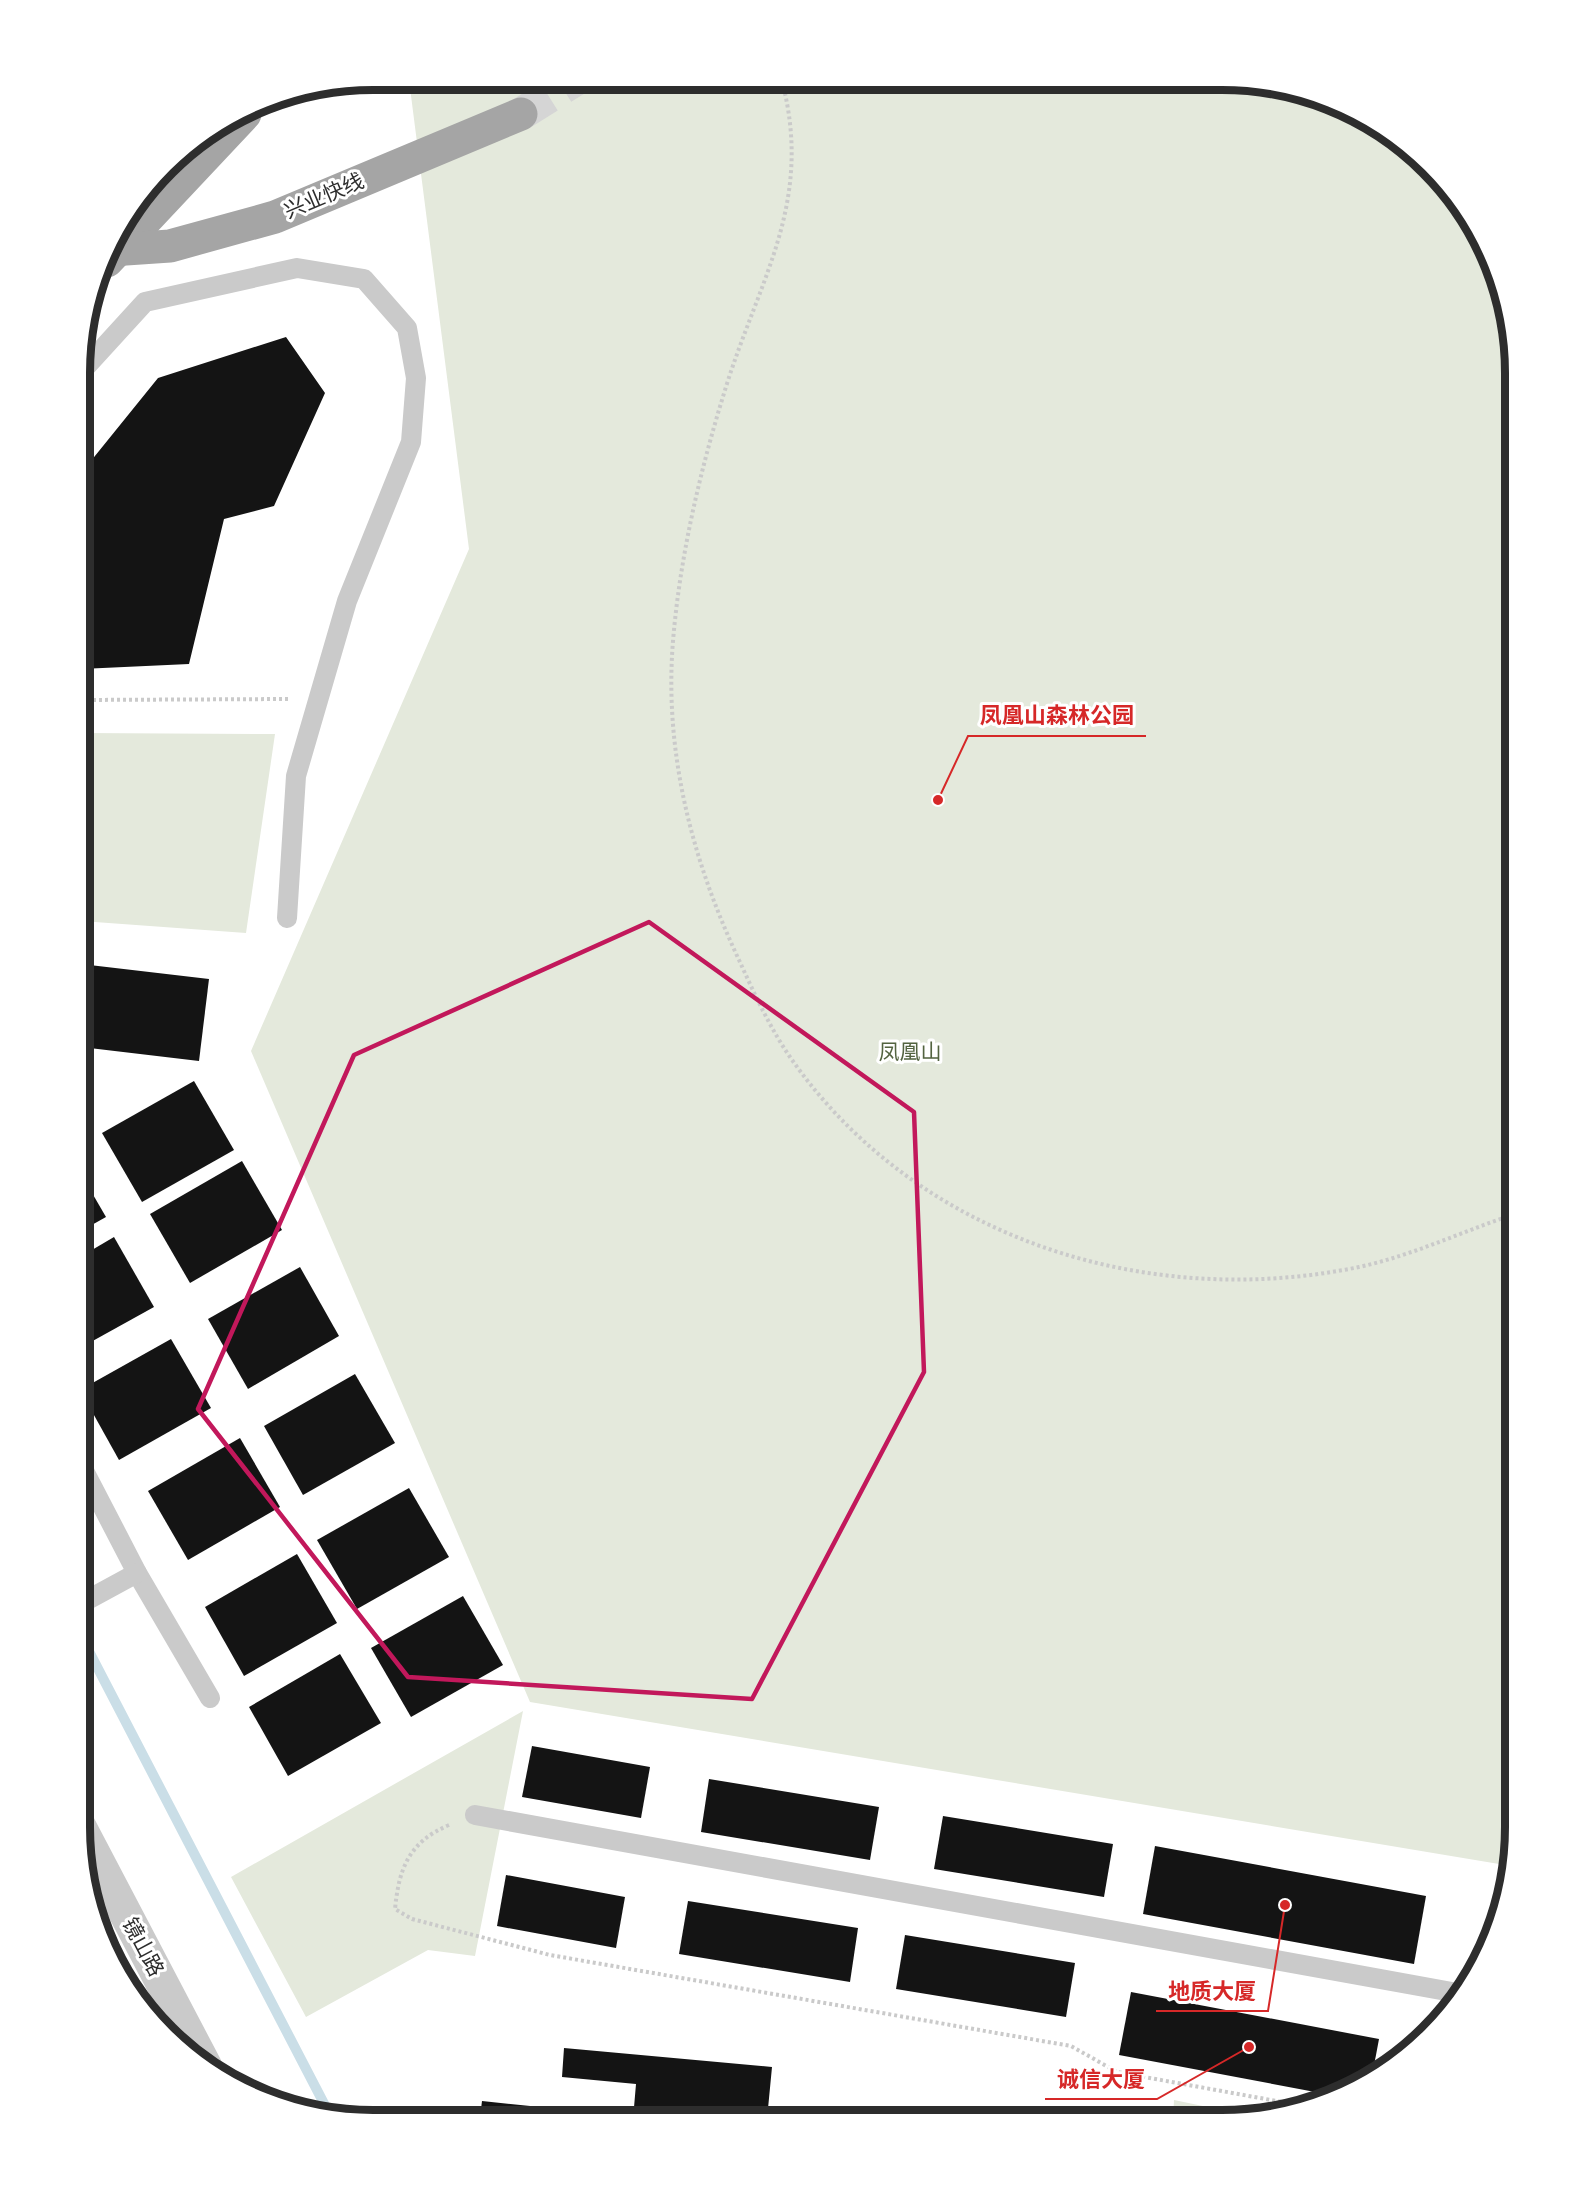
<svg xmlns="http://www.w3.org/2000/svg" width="1595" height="2200" viewBox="0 0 1595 2200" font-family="Signika,'Noto Sans SC',sans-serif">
	<rect width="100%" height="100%" fill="#fff"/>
	<g fill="#e4e9dc">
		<polygon points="409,80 1261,82 1334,102 1400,140 1455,194 1485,243 1515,373 1515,1847 1511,1866 530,1702 251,1051 469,549"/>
		<polygon points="81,733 275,734 246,933 81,921"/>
		<polygon points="523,1711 475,1956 428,1950 306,2017 231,1877"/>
		<polygon points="1174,2100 1246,2115 1222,2120 1173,2120"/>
	</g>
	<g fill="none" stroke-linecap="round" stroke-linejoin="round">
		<polyline stroke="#cadee7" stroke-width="10" points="80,1634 331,2117"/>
	</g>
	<g fill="#141414">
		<polygon points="286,337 325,393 274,506 224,519 189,664 81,669 82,472 158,378"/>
		<polygon points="81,964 209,979 199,1061 81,1047"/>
		<polygon points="194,1081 234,1150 142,1202 102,1133"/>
		<polygon points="242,1161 282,1230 190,1283 150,1214"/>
		<polygon points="81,1174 106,1217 81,1231"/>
		<polygon points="114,1237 154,1307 80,1348 80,1257"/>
		<polygon points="300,1267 339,1336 248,1389 208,1319"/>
		<polygon points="171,1339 211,1408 119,1460 80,1390"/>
		<polygon points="355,1374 395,1443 303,1495 264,1426"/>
		<polygon points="240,1438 280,1507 188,1560 148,1491"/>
		<polygon points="409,1488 449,1557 357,1609 317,1540"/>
		<polygon points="297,1554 337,1623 244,1676 205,1607"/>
		<polygon points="463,1596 503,1665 411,1717 371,1648"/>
		<polygon points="340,1654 381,1723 288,1776 249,1707"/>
		<polygon points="532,1746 650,1767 641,1818 522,1797"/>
		<polygon points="709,1779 879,1807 870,1860 701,1832"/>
		<polygon points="943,1816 1113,1844 1104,1897 934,1869"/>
		<polygon points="1155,1846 1426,1896 1414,1964 1143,1914"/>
		<polygon points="506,1875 625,1897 616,1948 497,1926"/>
		<polygon points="688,1901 858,1928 850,1982 679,1954"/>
		<polygon points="905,1935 1075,1963 1066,2017 896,1989"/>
		<polygon points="1131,1992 1379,2039 1372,2076 1352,2090 1331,2095 1119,2055"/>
		<polygon points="564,2048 772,2067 767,2119 633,2119 636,2084 562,2077"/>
		<polygon points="482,2101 540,2107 539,2119 480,2118"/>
		<polygon points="1083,2111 1083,2120 957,2120 957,2113"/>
	</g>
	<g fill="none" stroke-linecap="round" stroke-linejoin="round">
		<polyline stroke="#d5d5d5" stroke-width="33" stroke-dasharray="33 16" stroke-linecap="butt" points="521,114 575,80"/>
		<g stroke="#cacaca" stroke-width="4" stroke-dasharray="3 3" stroke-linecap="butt">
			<path d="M 782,81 C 814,203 759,279 725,390 C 700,471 680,556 673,641 C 664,752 692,860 739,960 C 754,993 770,1028 790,1057 C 916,1239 1147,1311 1359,1267 C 1414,1255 1463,1231 1515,1214"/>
			<polyline points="81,700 288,699"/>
			<path d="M 449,1825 C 409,1842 399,1868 395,1909 L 412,1919 L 550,1955 L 1071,2046 L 1117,2072 L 1293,2104"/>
		</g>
		<g stroke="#cacaca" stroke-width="20">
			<polyline points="82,371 145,302 297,268 364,279 407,328 416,378 411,442 347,601 296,776 287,918"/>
			<polyline points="80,1463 137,1573 210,1698"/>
			<polyline points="80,1604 137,1573"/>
			<polyline points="475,1815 1463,1994"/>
		</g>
		<polyline stroke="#cacaca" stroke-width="33" points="80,1827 206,2067"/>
		<polyline stroke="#a5a5a5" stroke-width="33" points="107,261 245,114"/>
		<polyline stroke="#a5a5a5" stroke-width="33" points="111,250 170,246 275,217 521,114"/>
	</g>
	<path fill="none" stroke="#c2185b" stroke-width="4.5" stroke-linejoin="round" d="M 649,922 L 914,1112 L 924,1372 L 752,1699 L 408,1677 L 198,1409 L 354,1055 Z"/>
	<g text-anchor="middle" stroke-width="6" stroke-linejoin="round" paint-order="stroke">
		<g font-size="21" fill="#2d2d2d" stroke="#fff">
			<text transform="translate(324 196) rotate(-23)" y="7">兴业快线</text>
			<text transform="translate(143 1947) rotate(62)" y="7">镜山路</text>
		</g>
		<g font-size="21" fill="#536340" stroke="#fff">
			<text x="910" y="1059">凤凰山</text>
		</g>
	</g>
	<path d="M0 0H1595V2200H0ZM373 90H1222A283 283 0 0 1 1505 373V1827A283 283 0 0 1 1222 2110H373A283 283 0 0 1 90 1827V373A283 283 0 0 1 373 90Z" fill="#fff" fill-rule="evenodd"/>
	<path fill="none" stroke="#2d2d2d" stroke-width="8" d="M373 90H1222A283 283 0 0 1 1505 373V1827A283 283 0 0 1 1222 2110H373A283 283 0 0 1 90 1827V373A283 283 0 0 1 373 90Z"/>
	<path fill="none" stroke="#d62828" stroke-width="2" d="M938 800L968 736H1146M1285 1905L1268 2011H1156M1249 2047L1157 2099H1045"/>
	<g fill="#d62828" stroke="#fff" stroke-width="2">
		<circle cx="938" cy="800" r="6"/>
		<circle cx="1285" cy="1905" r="6"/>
		<circle cx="1249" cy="2047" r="6"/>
	</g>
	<g font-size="22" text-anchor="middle" font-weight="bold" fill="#d62828" stroke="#fff" stroke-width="6" stroke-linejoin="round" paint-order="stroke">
		<text x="1057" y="723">凤凰山森林公园</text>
		<text x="1212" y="1999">地质大厦</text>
		<text x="1101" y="2087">诚信大厦</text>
	</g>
</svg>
